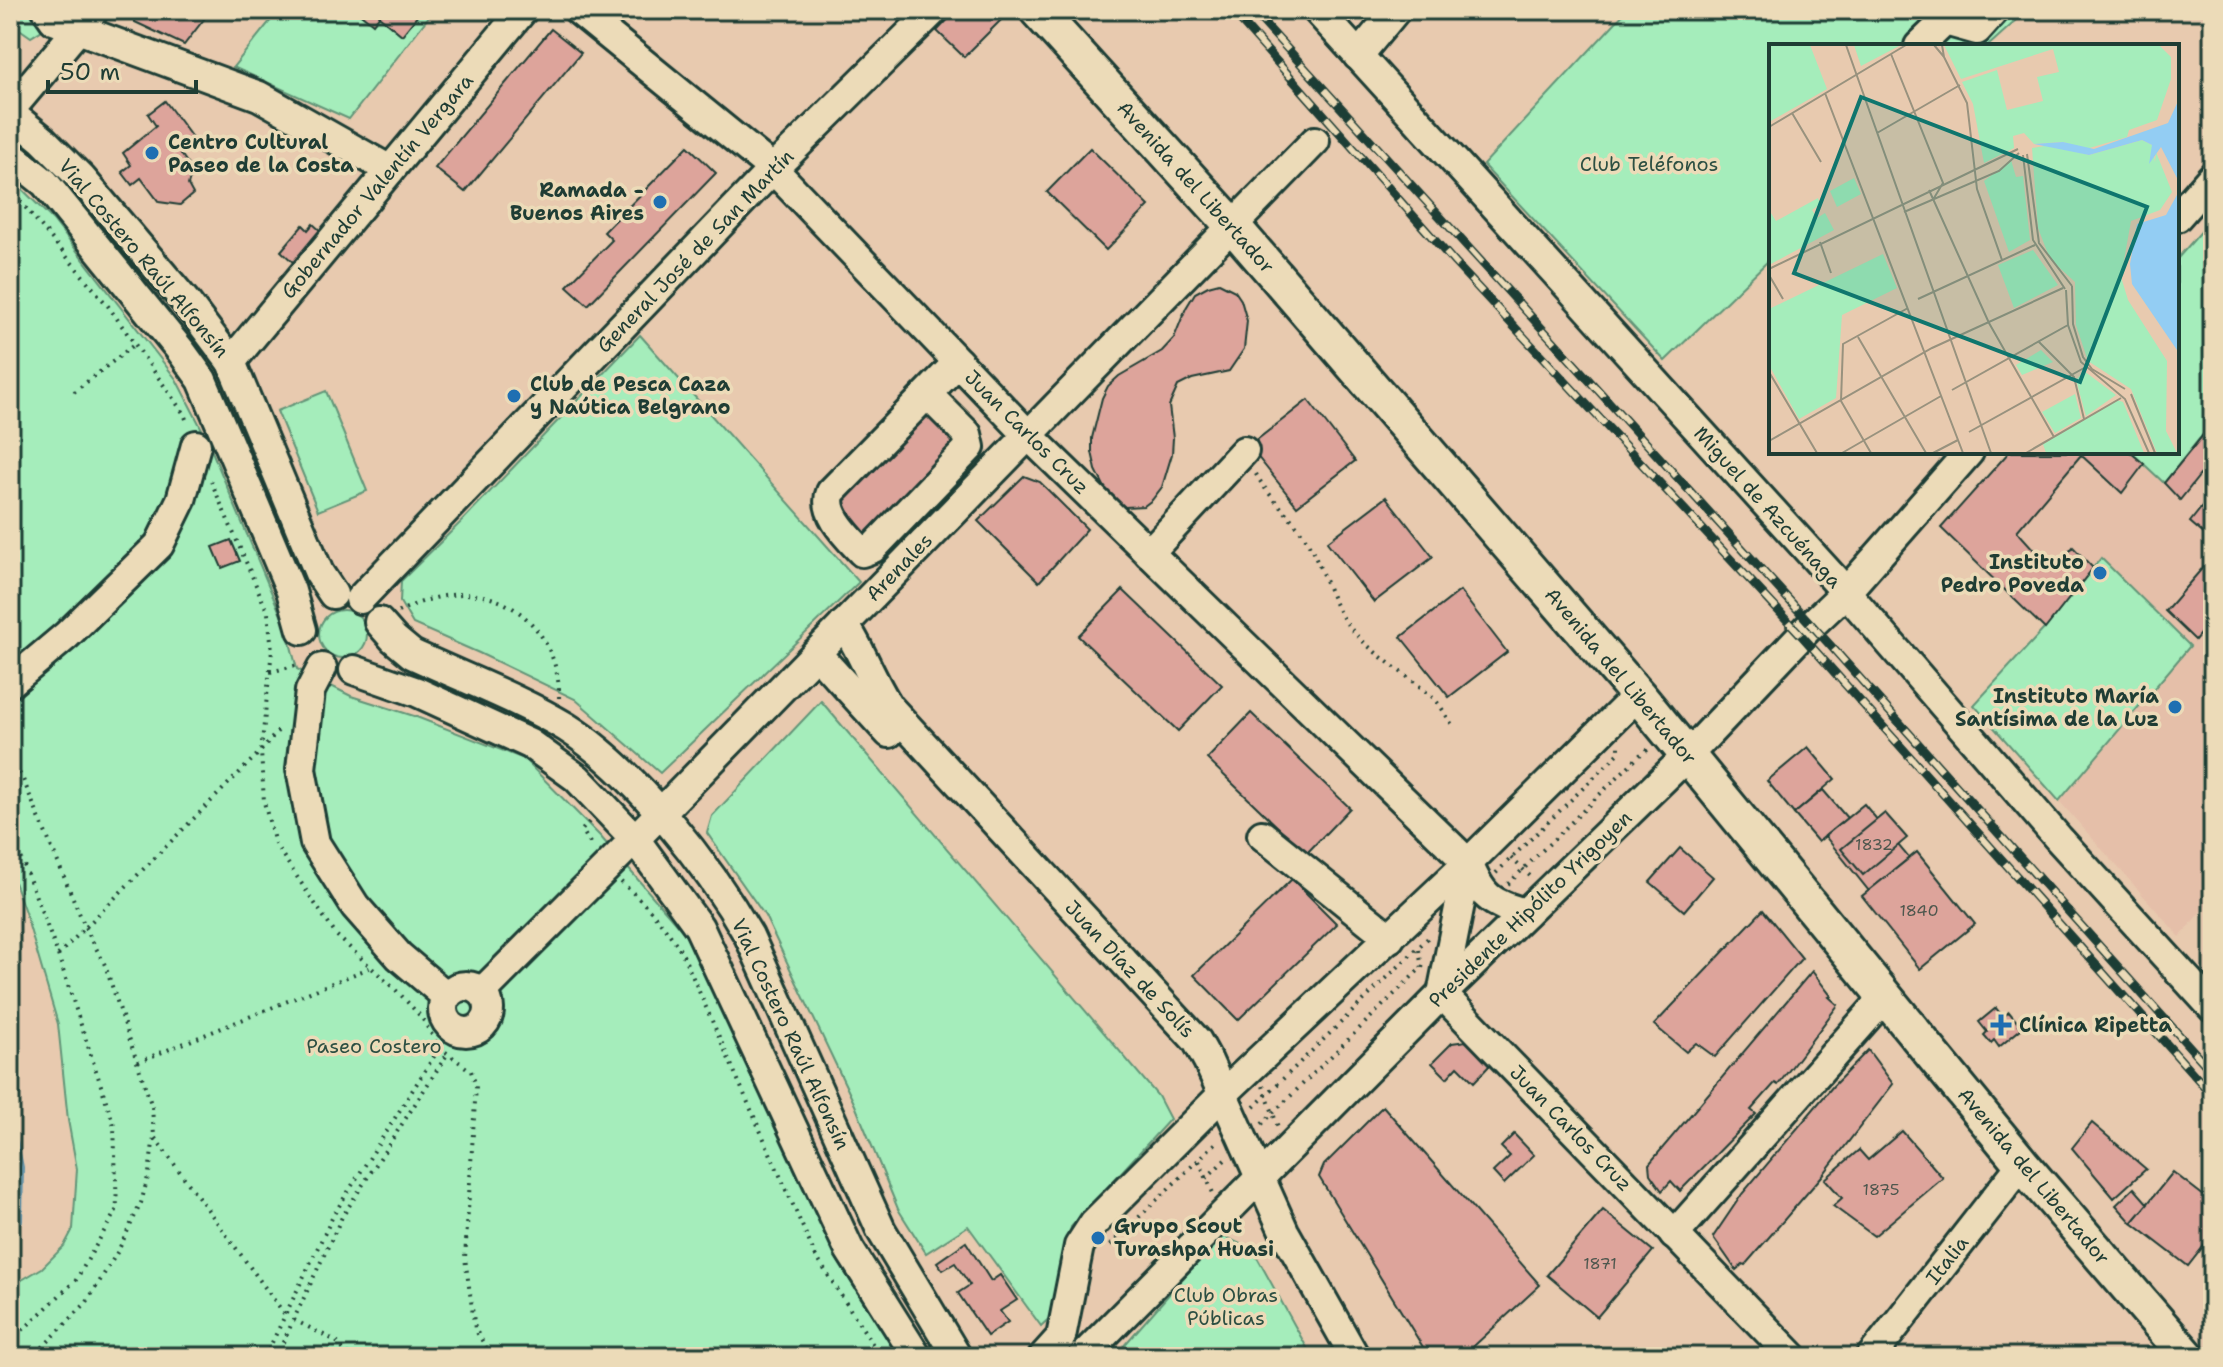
<svg xmlns="http://www.w3.org/2000/svg" width="2223" height="1367" viewBox="0 0 2223 1367" font-family="'Shantell Sans',sans-serif">
	<rect width="100%" height="100%" fill="#e8caaf"/>
	<filter id="ink" filterUnits="userSpaceOnUse"><feTurbulence type="fractalNoise" baseFrequency=".0125" numOctaves="2"/><feDisplacementMap in="SourceGraphic" scale="16" xChannelSelector="R" yChannelSelector="G"/><feConvolveMatrix kernelMatrix="1 2 1 2 8 2 1 2 1" color-interpolation-filters="sRGB"/></filter>
	<g filter="url(#ink)">
		<polygon fill="#e5bfa9" points="2208,429 2213,433 2213,896 2180,937 1974,705 2044,628 1941,528 2009,452 2131,452 2164,483"/>
		<g fill="#a5edbb" stroke="#629578" stroke-width="2">
			<polygon points="10,10 34,10 42,30 31,37 18,28 10,36"/>
			<polygon points="279,10 434,10 349,119 233,67"/>
			<polygon points="1627,10 2028,10 1988,46 1771,46 1771,258 1665,361 1483,165"/>
			<polygon points="10,177 53,220 176,379 206,437 286,627 297,669 351,696 414,716 524,759 600,836 687,936 839,1263 899,1357 10,1357 10,1287 42,1268 64,1246 73,1229 77,1169 68,1120 58,1024 25,912 10,871"/>
			<polygon points="2213,218 2213,433 2207,429 2164,483 2131,452 2177,452 2177,259"/>
			<polygon points="640,335 859,582 660,773 575,699 479,653 413,624 400,602 401,581 461,522"/>
			<polygon points="326,391 367,491 318,511 277,411"/>
			<polygon points="2101,558 2190,646 2059,801 1974,705 2044,629"/>
			<circle cx="343" cy="634" r="24"/>
			<polygon points="821,701 1158,1096 1170,1119 1071,1227 1056,1312 1041,1326 968,1226 926,1253 898,1209 855,1105 765,916 707,833 712,816"/>
			<polygon points="1221,1235 1253,1250 1312,1357 1114,1357"/>
		</g>
		<polygon fill="#93cdf3" stroke="#6593a7" stroke-width="2" points="10,1108 23,1167 22,1221 10,1229"/>
		<g fill="#dda49b" stroke="#1f3d34" stroke-width="2">
			<polygon points="134,10 211,10 184,45 135,22"/>
			<polygon points="356,10 384,10 373,24"/>
			<polygon points="384,10 422,10 402,35 379,16"/>
			<polygon points="957,10 993,10 1002,19 964,57 937,31"/>
			<polygon points="551,29 581,53 465,192 435,168"/>
			<polygon points="165,101 196,143 181,154 195,174 190,178 188,185 193,194 180,205 159,202 141,178 132,185 122,172 131,165 123,153 156,126 148,114"/>
			<polygon points="688,146 716,173 588,305 567,286 612,240 604,232"/>
			<polygon points="1090,148 1149,206 1106,250 1047,192"/>
			<polygon points="313,224 322,232 295,264 281,251 303,225 308,230"/>
			<polygon points="1219,283 1235,291 1241,300 1247,321 1244,349 1229,371 1192,379 1178,386 1169,406 1173,438 1172,454 1162,487 1152,500 1144,506 1125,507 1109,496 1096,470 1092,452 1092,438 1102,398 1108,386 1119,376 1162,351 1174,338 1186,308 1195,293 1208,286"/>
			<polygon points="1308,400 1355,461 1297,506 1249,446"/>
			<polygon points="924,411 929,417 935,411 966,441 870,538 839,507 845,500 841,495"/>
			<polygon points="2208,429 2213,433 2213,487 2200,475 2180,500 2164,483"/>
			<polygon points="2009,452 2130,452 2144,464 2122,493 2081,455 2017,531 2053,571 2073,547 2093,568 2045,629 1941,528"/>
			<polygon points="1024,476 1040,482 1087,529 1039,582 978,521"/>
			<polygon points="2213,493 2213,542 2190,522"/>
			<polygon points="1386,497 1433,557 1374,602 1327,542"/>
			<polygon points="231,540 240,561 222,568 213,547"/>
			<polygon points="2213,556 2213,618 2195,640 2165,611"/>
			<polygon points="1123,590 1222,685 1178,731 1078,636"/>
			<polygon points="1460,591 1507,652 1449,697 1401,637"/>
			<polygon points="1251,713 1350,808 1306,854 1207,759"/>
			<polygon points="1808,747 1835,779 1794,814 1767,781"/>
			<polygon points="1823,790 1847,818 1818,842 1794,814"/>
			<polygon points="1864,804 1909,858 1869,891 1825,836"/>
			<polygon points="1885,813 1907,838 1863,875 1841,849"/>
			<polygon points="1680,848 1713,877 1684,911 1650,882"/>
			<polygon points="1917,852 1975,924 1920,969 1862,896"/>
			<polygon points="1292,879 1337,924 1238,1020 1194,975"/>
			<polygon points="1763,910 1802,958 1715,1057 1696,1043 1686,1052 1654,1025"/>
			<polygon points="1812,971 1831,996 1829,997 1838,1005 1778,1085 1775,1083 1751,1110 1756,1114 1680,1191 1671,1181 1662,1191 1650,1174 1649,1164"/>
			<polygon points="1996,1008 2003,1017 2009,1012 2022,1028 1999,1047 1994,1040 1991,1043 1984,1035 1987,1032 1979,1022"/>
			<polygon points="1466,1041 1490,1065 1474,1082 1458,1066 1447,1078 1432,1063 1452,1043"/>
			<polygon points="1868,1050 1893,1084 1822,1176 1745,1265 1743,1264 1736,1270 1713,1237 1742,1194 1833,1086"/>
			<polygon points="1383,1106 1540,1285 1462,1357 1429,1357 1319,1177 1324,1165"/>
			<polygon points="2092,1123 2146,1169 2114,1198 2072,1148"/>
			<polygon points="1902,1131 1943,1178 1874,1236 1833,1206 1842,1198 1825,1179 1859,1150 1868,1160"/>
			<polygon points="1514,1134 1534,1155 1504,1184 1493,1172 1510,1156 1501,1147"/>
			<polygon points="2173,1172 2213,1203 2213,1234 2188,1266 2132,1223"/>
			<polygon points="2134,1188 2148,1204 2132,1223 2116,1205"/>
			<polygon points="1603,1210 1653,1251 1597,1317 1547,1275"/>
			<polygon points="966,1242 991,1281 1000,1275 1017,1300 1000,1311 1008,1322 987,1336 958,1293 970,1285 955,1263 943,1270 937,1262"/>
		</g>
		<g fill="none" stroke-linecap="round" stroke-linejoin="round">
			<defs>
				<g id="minor">
					<polyline points="47,10 54,20 259,96 390,170"/>
					<path d="M 578,10 L 773,169 L 1028,435 L 1468,863 C 1482,897 1490,903 1525,913"/>
					<polyline points="1317,10 1846,592 2059,839 2213,1008"/>
					<polyline points="1919,46 1945,21 1977,30 1995,10"/>
					<polyline points="1358,56 1396,10"/>
					<polyline points="10,110 94,10"/>
					<polyline points="10,113 43,140 82,179 186,302 231,362 319,573 333,594"/>
					<polyline points="10,155 45,183 181,351 202,380 291,591 302,630"/>
					<polyline points="2177,217 2213,176"/>
					<polyline points="231,362 523,10"/>
					<path d="M 927,394 L 967,434 L 970,447 L 873,548 L 862,552 C 848,537 822,513 831,492 L 927,394 L 958,362"/>
					<polyline points="1149,553 1244,451"/>
					<polyline points="360,599 773,169 934,10"/>
					<path d="M 379,622 L 394,639 L 412,654 C 461,677 520,699 566,727 C 634,770 709,866 749,936 L 881,1230 L 957,1357"/>
					<path d="M 844,624 C 862,651 871,680 889,707 L 1197,1041 L 1208,1061 L 1284,1231 L 1355,1357"/>
					<polyline points="816,653 889,733"/>
					<polyline points="322,668 310,691 301,769 315,843 355,906 399,956 446,996"/>
					<polyline points="354,670 417,692 530,744 577,778 635,839 699,927 849,1249 917,1357"/>
					<polyline points="10,683 67,635 159,545 181,500 196,445"/>
					<polyline points="1262,835 1390,938"/>
					<polyline points="1468,863 1442,994 1793,1357"/>
					<circle cx="466" cy="1009" r="23"/>
					<polyline points="482,992 635,839 1315,141"/>
					<polyline points="1674,1235 1885,997"/>
					<polyline points="1043,1357 1061,1337 1079,1246 1094,1223 1223,1094 1468,863 1638,695"/>
					<polyline points="1082,1357 1442,994 1688,755 1811,625 1846,592 1969,452"/>
					<polyline points="1871,1357 2022,1164"/>
				</g>
				<polyline id="major" points="1037,10 1232,225 1638,695 2022,1164 2188,1357"/>
			</defs>
			<use href="#minor" stroke="#1f3d34" stroke-width="34"/>
			<use href="#major" stroke="#1f3d34" stroke-width="40"/>
			<g stroke="#1f3d34" stroke-width="4" stroke-dasharray="2 6" stroke-linecap="butt">
				<polyline points="10,189 108,306 184,414 188,424"/>
				<polyline points="74,392 135,344"/>
				<path d="M 1256,474 C 1268,497 1290,514 1304,536 C 1322,564 1331,606 1351,629 C 1376,657 1404,672 1431,696 C 1440,703 1446,716 1453,726"/>
				<polyline points="211,481 268,613 272,650 261,751 264,802 275,844 336,935 399,993 422,1018 439,1047 471,1071 476,1086 465,1258 475,1329 492,1357"/>
				<path d="M 398,612 C 418,602 442,594 465,594 C 522,595 561,645 559,699"/>
				<polyline points="270,672 298,665"/>
				<polyline points="10,760 22,777 86,929 105,965 152,1107 154,1136 149,1173 141,1203 118,1251 87,1302 33,1357"/>
				<polyline points="589,822 582,830 593,848"/>
				<polyline points="10,828 58,955 114,1125 117,1209 76,1280 10,1342"/>
				<polyline points="1511,858 1531,877"/>
				<polyline points="1496,873 1619,753 1619,746"/>
				<path d="M 621,882 C 645,903 667,927 683,955 L 815,1255 L 881,1357"/>
				<polyline points="1508,884 1640,755 1649,749"/>
				<polyline points="1419,950 1422,969"/>
				<polyline points="58,955 261,751 281,727"/>
				<polyline points="138,1062 374,966"/>
				<polyline points="1263,1086 1278,1127"/>
				<polyline points="1254,1107 1429,937"/>
				<polyline points="1262,1124 1424,965"/>
				<polyline points="155,1138 286,1316"/>
				<polyline points="1199,1161 1213,1193"/>
				<polyline points="1206,1178 1227,1158"/>
				<polyline points="1110,1245 1219,1140"/>
				<polyline points="294,1320 336,1341 350,1357"/>
				<polyline points="265,1357 334,1214 452,1028"/>
				<polyline points="276,1357 342,1217 448,1053"/>
			</g>
			<use href="#minor" stroke="#ecdbb8" stroke-width="28"/>
			<use href="#major" stroke="#ecdbb8" stroke-width="34"/>
			<defs>
				<g id="rail">
					<polyline points="1231,10 1455,263 1802,636 2213,1096"/>
					<polyline points="1252,10 1830,645 2213,1073"/>
				</g>
			</defs>
			<use href="#rail" stroke="#1f3d34" stroke-width="9"/>
			<use href="#rail" stroke="#ecdbb8" stroke-width="6" stroke-dasharray="18" stroke-linecap="butt"/>
		</g>
	</g>
	<g fill="#1f6fb2" stroke="#ecdbb8" stroke-width="3">
		<circle cx="152" cy="153" r="8"/>
		<circle cx="660" cy="202" r="8"/>
		<circle cx="514" cy="396" r="8"/>
		<circle cx="2100" cy="573" r="8"/>
		<circle cx="2175" cy="707" r="8"/>
		<path d="M1997 1013h8v8h8v8h-8v8h-8v-8h-8v-8h8z"/>
		<circle cx="1098" cy="1238" r="8"/>
	</g>
	<g text-anchor="middle" stroke-width="7" stroke-linejoin="round" paint-order="stroke">
		<g font-size="16" fill="#4e574e">
			<text x="1874" y="850">1832</text>
			<text x="1919" y="916">1840</text>
			<text x="1881" y="1195">1875</text>
			<text x="1600" y="1269">1871</text>
		</g>
		<g font-size="20" font-weight="bold" fill="#1f3d34" stroke="#ecdbb8" text-anchor="start">
			<text x="168" y="149">Centro Cultural<tspan x="168" dy="23">Paseo de la Costa</tspan></text>
			<text x="644" y="197" text-anchor="end">Ramada -<tspan x="644" dy="23">Buenos Aires</tspan></text>
			<text x="530" y="391">Club de Pesca Caza<tspan x="530" dy="23">y Naútica Belgrano</tspan></text>
			<text x="2084" y="569" text-anchor="end">Instituto<tspan x="2084" dy="23">Pedro Poveda</tspan></text>
			<text x="2159" y="703" text-anchor="end">Instituto María<tspan x="2159" dy="23">Santísima de la Luz</tspan></text>
			<text x="2019" y="1032">Clínica Ripetta</text>
			<text x="1114" y="1233">Grupo Scout<tspan x="1114" dy="23">Turashpa Huasi</tspan></text>
		</g>
		<g font-size="20" fill="#2c4f42" stroke="#ecdbb8">
			<text x="1649" y="171">Club Teléfonos</text>
			<text x="374" y="1053">Paseo Costero</text>
			<text x="1226" y="1302">Club Obras<tspan x="1226" dy="23">Públicas</tspan></text>
		</g>
		<g font-size="20" fill="#1f3d34" stroke="#ecdbb8">
			<text transform="translate(377 186) rotate(-50)" y="7">Gobernador Valentín Vergara</text>
			<text transform="translate(1196 187) rotate(48)" y="7">Avenida del Libertador</text>
			<text transform="translate(695 251) rotate(-46)" y="7">General José de San Martín</text>
			<text transform="translate(144 258) rotate(50)" y="7">Vial Costero Raúl Alfonsín</text>
			<text transform="translate(1027 432) rotate(45)" y="7">Juan Carlos Cruz</text>
			<text transform="translate(1768 507) rotate(48)" y="7">Miguel de Azcuénaga</text>
			<text transform="translate(899 567) rotate(-46)" y="7">Arenales</text>
			<text transform="translate(1621 676) rotate(50)" y="7">Avenida del Libertador</text>
			<text transform="translate(1530 909) rotate(-44)" y="7">Presidente Hipólito Yrigoyen</text>
			<text transform="translate(1130 969) rotate(47)" y="7">Juan Díaz de Solís</text>
			<text transform="translate(791 1034) rotate(65)" y="7">Vial Costero Raúl Alfonsín</text>
			<text transform="translate(1571 1128) rotate(46)" y="7">Juan Carlos Cruz</text>
			<text transform="translate(2034 1176) rotate(50)" y="7">Avenida del Libertador</text>
			<text transform="translate(1947 1260) rotate(-52)" y="7">Italia</text>
		</g>
	</g>
	<g transform="translate(1769 44)">
		<rect width="410" height="410" fill="#e8caaf"/>
		<path d="M 0,1 L 41,1 L 58,45 L 0,78 ZM 85,1 L 132,1 L 92,22 ZM 175,1 L 390,1 L 402,13 L 402,35 L 388,76 L 360,86 L 358,93 L 317,105 L 294,98 L 265,100 L 255,89 L 244,92 L 245,104 L 215,119 L 204,60 L 193,38 L 228,26 L 238,66 L 274,57 L 268,33 L 290,28 L 284,5 L 192,35 ZM 373,96 L 383,101 L 386,118 L 387,108 L 403,148 L 391,166 L 362,177 L 352,233 L 359,256 L 398,317 L 397,387 L 408,409 L 388,409 L 362,345 L 319,317 L 307,281 L 306,238 L 281,215 L 269,184 L 263,104 L 282,101 L 320,111 ZM 242,116 L 247,133 L 254,132 L 261,196 L 240,208 L 215,137 ZM 85,134 L 92,150 L 68,163 L 61,147 ZM 49,154 L 51,160 L 43,166 L 48,174 L 56,169 L 65,186 L 0,221 L 0,166 L 7,177 ZM 264,206 L 289,241 L 245,264 L 229,221 ZM 114,210 L 128,244 L 73,271 L 67,354 L 30,375 L 0,321 L 0,265 ZM 272,306 L 284,318 L 253,331 L 247,321 ZM 315,327 L 347,351 L 317,372 L 307,336 ZM 306,350 L 312,374 L 286,389 L 273,368 ZM 348,356 L 354,358 L 375,409 L 277,409 L 274,400 Z" fill="#a5edbb"/>
		<path d="M 410,55 L 410,138 L 392,103 L 380,120 L 383,101 L 373,96 L 320,111 L 265,100 L 294,98 L 325,105 L 399,79 ZM 410,147 L 410,309 L 363,240 L 361,220 L 368,180 L 397,171 Z" fill="#93cdf3"/>
		<path fill="none" stroke="#98927e" stroke-width="2" d="M 77,1 L 222,409M 165,1 L 175,13 L 173,1M 122,10 L 174,139 L 165,154M 175,13 L 198,59 L 208,145 L 233,216M 56,49 L 194,409M 23,69 L 52,118M 0,83 L 137,1M 108,89 L 191,41M 258,110 L 270,199 L 303,242M 254,111 L 264,196 L 296,245M 160,146 L 220,279 L 285,393M 135,168 L 230,127 L 250,109M 51,198 L 62,229M 0,225 L 249,105M 0,231 L 14,255M 303,242 L 304,280 L 314,313 L 323,325 L 356,345M 297,246 L 299,281 L 312,318 L 356,355 L 380,409M 149,255 L 266,201M 89,293 L 157,409M 269,297 L 305,333 L 315,375M 0,328 L 48,409M 183,346 L 299,281M 362,350 L 386,409M 200,388 L 315,324M 0,397 L 163,304 L 294,244M 73,409 L 172,352M 102,409 L 72,357 L 74,300 L 139,264M 164,409 L 189,396M 257,409 L 352,354"/>
		<path fill="#0f766e" fill-opacity="0.15" stroke="#0f766e" stroke-width="4" d="M 92,53 L 378,163 L 311,338 L 25,229 Z"/>
		<rect width="410" height="410" fill="none" stroke="#1f3d34" stroke-width="4"/>
	</g>
	<rect width="2223" height="1367" fill="none" stroke="#ecdbb8" stroke-width="40"/>
	<rect x="20" y="20" width="2183" height="1327" fill="none" stroke="#1f3d34" stroke-width="3" filter="url(#ink)"/>
	<path d="M48 80v12h148v-12" fill="none" stroke="#1f3d34" stroke-width="4"/>
	<text x="60" y="80" font-size="24" fill="#1f3d34" stroke="#ecdbb8" stroke-width="6" paint-order="stroke">50 m</text>
</svg>
